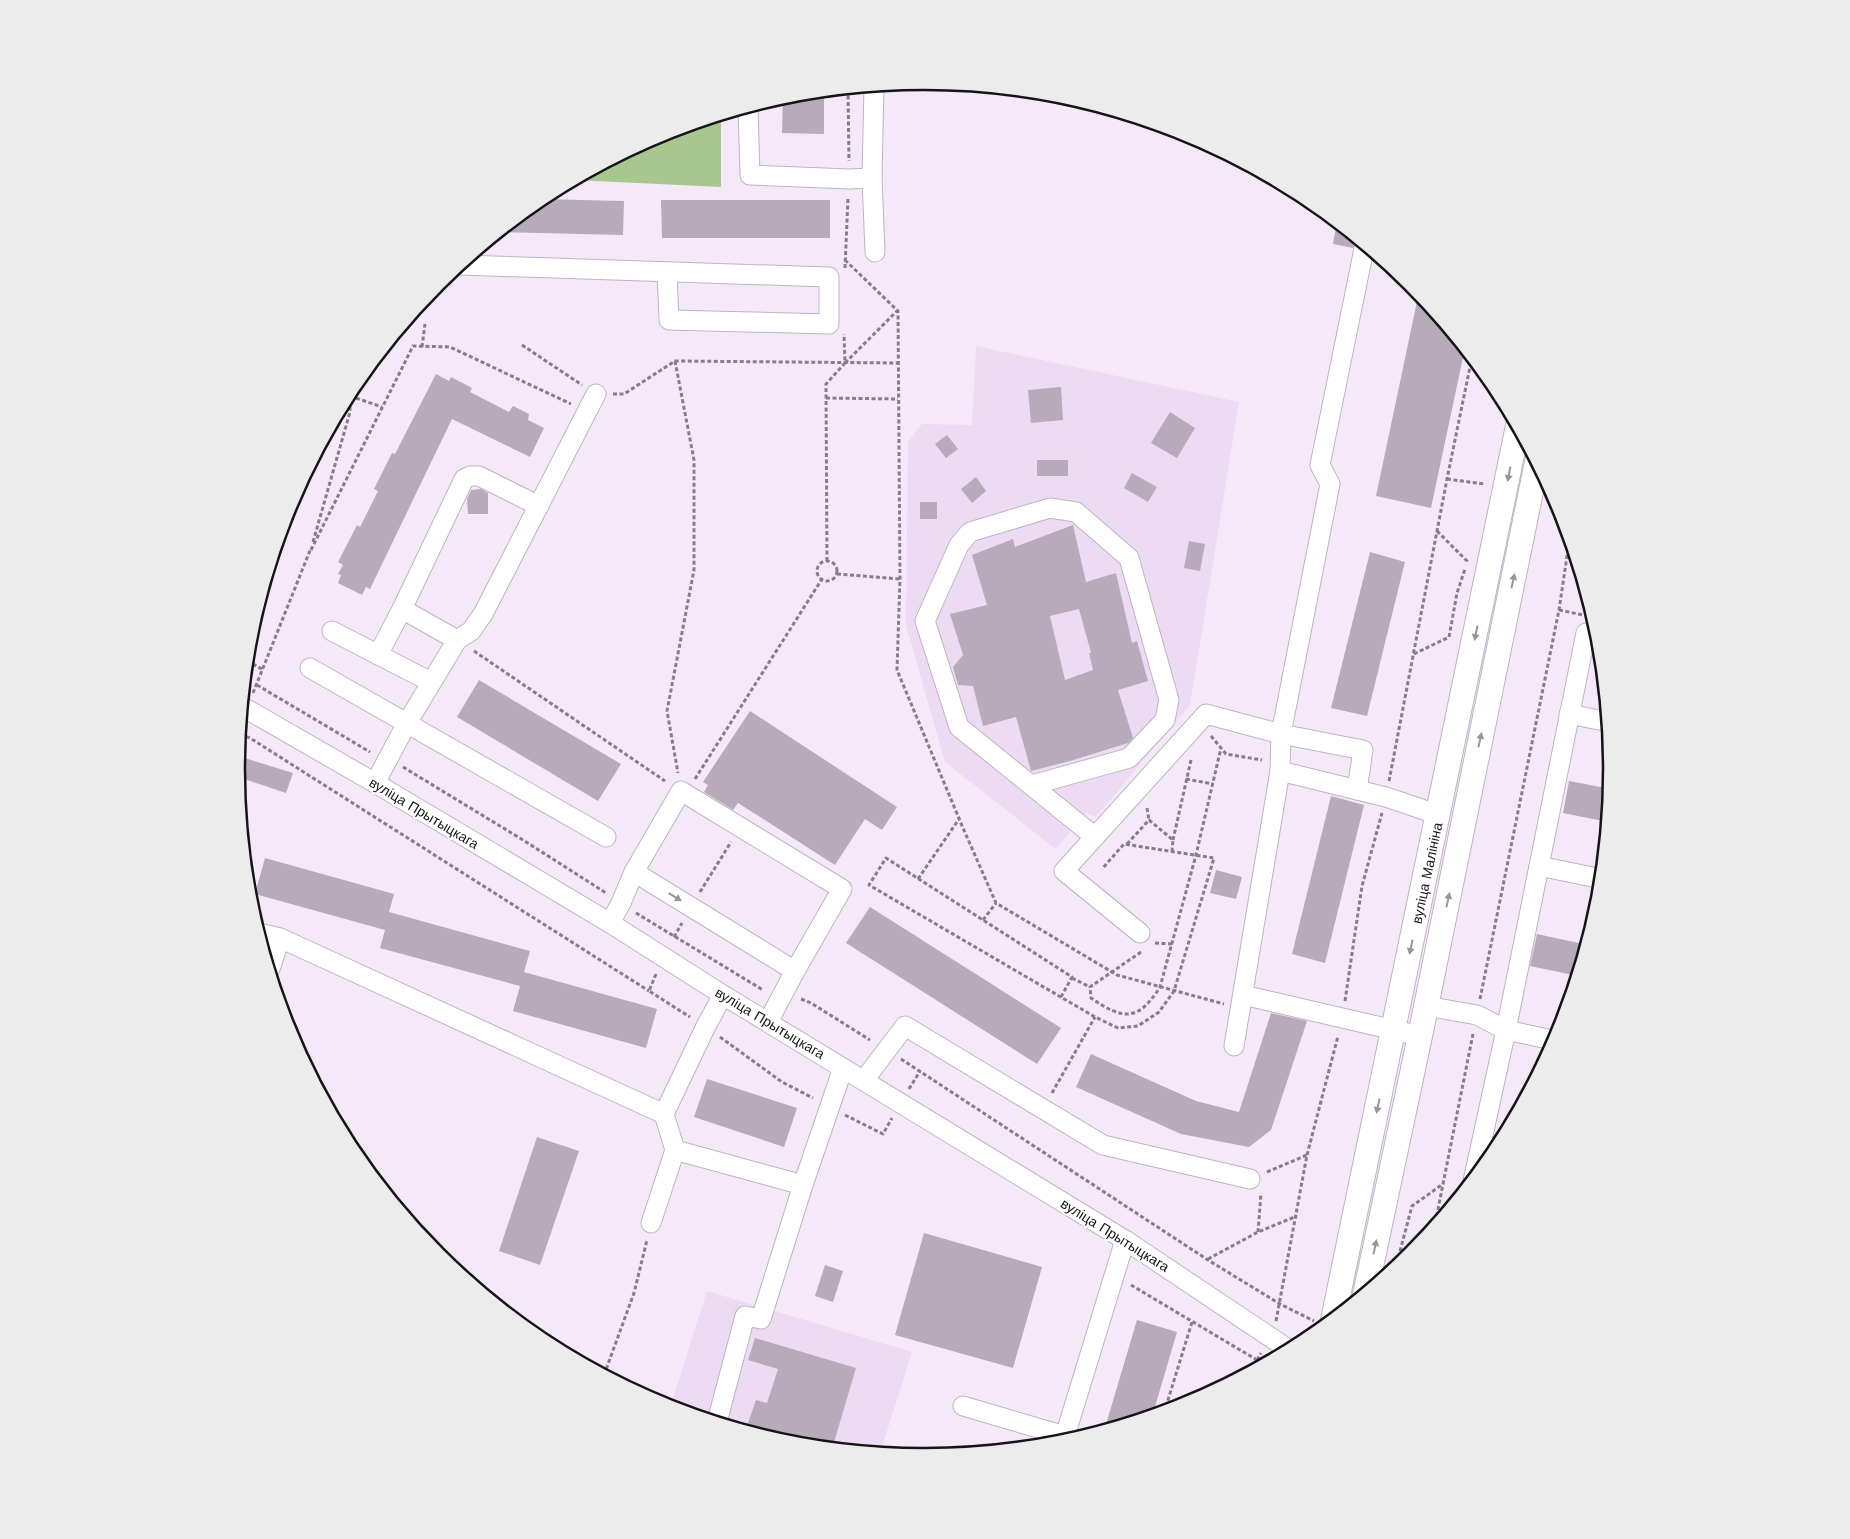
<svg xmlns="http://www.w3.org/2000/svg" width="1850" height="1539" viewBox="0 0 1850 1539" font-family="'Work Sans',sans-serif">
	<rect width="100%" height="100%" fill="#f5e8f9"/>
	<g fill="#ecdbf2">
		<polygon points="976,346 1239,402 1190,705 1096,817 1086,813 1056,849 945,762 906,625 908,442 922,424 972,425"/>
		<polygon points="707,1291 912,1352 880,1453 790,1444 670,1408"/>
	</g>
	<polygon fill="#a8c78f" points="721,115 721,187 575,180 662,134"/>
	<g fill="#b7abbb" fill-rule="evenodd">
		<polygon points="824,91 824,134 782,133 783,97 791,94"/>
		<polygon points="540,199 624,201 623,235 500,232"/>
		<polygon points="661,200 830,200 830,238 662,238"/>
		<polygon points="1336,227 1347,230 1356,237 1353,248 1333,244"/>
		<polygon points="1419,292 1465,348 1431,508 1376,496"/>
		<polygon points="436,374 449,381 451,377 472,388 470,392 509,412 513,406 529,414 528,420 544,428 530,457 452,419 370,589 366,587 362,595 338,583 341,575 338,574 343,565 338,562 357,525 360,527 378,491 374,489 392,453 395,454"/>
		<polygon points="1061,387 1063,420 1031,423 1028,390"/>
		<polygon points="1170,412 1195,428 1177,458 1151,443"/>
		<polygon points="947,435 958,449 946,458 935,444"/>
		<rect x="1037" y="460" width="31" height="16"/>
		<polygon points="1132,473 1157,487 1148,502 1124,488"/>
		<polygon points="976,477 986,491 972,503 961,489"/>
		<polygon points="481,489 488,493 488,514 468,514 467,499 471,490"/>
		<rect x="920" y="502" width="17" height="17"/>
		<path d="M 1073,525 L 1086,582 L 1116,573 L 1132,643 L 1137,641 L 1148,681 L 1118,690 L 1133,738 L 1128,743 L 1070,761 L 1031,771 L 1016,717 L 983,726 L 973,686 L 958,685 L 953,667 L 963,655 L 950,614 L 987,605 L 972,555 L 1013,539 L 1015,547 ZM 1079,609 L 1091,653 L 1089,653 L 1093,670 L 1065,680 L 1050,616 Z"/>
		<polygon points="1189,541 1205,544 1200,571 1184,568"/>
		<polygon points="1370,552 1405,562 1367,716 1331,708"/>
		<polygon points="479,680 621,764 598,801 457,717"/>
		<polygon points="750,711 897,807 882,830 865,819 835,865 738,803 733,810 704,792 708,785 703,782"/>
		<polygon points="238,756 293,773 286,793 238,777"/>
		<polygon points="1569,781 1611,789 1608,822 1563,813"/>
		<polygon points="1331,796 1364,805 1325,963 1292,954"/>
		<polygon points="265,858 394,894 389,912 530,951 524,972 657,1009 646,1048 513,1011 520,986 380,948 385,930 255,894"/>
		<polygon points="1216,870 1242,877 1236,899 1210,893"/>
		<polygon points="870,907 1061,1028 1037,1064 846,943"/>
		<polygon points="1537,934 1588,945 1578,976 1530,966"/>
		<polygon points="1271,1013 1307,1021 1271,1130 1249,1147 1181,1134 1076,1087 1091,1054 1196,1101 1239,1112"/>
		<polygon points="707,1079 797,1108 784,1147 694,1117"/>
		<polygon points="537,1137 579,1151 540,1265 499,1251"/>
		<polygon points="924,1233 1042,1267 1013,1368 895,1335"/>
		<polygon points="825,1265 843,1271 833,1302 815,1296"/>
		<polygon points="1137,1320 1177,1332 1152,1417 1104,1431"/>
		<polygon points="755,1338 856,1368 832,1449 802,1446 802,1444 747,1426 756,1400 767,1403 778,1369 748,1360"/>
	</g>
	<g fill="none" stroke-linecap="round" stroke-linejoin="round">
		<defs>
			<g id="minor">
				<polyline points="748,107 750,175 849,179 872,178 875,252"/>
				<polyline points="872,178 874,86"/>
				<polyline points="460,265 829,277 829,324 669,320 667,272"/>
				<polyline points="402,609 457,640"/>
				<polyline points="332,631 431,682"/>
				<polyline points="378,655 402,609 464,479 470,476 479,476 539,506"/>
				<polyline points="310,668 606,837"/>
				<polyline points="243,707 375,783 610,923 723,995 1125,1240 1291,1351"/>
				<polyline points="1569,714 1609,722"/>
				<polyline points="1280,771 1386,797 1439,815"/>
				<polyline points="375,783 407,723 457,640 471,631 483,614 596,394"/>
				<polyline points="1032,785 1129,758 1165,720 1169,700 1129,558 1076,512 1050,508 970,532 959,545 925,621 959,727 1095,837"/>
				<polyline points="1539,866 1602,879"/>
				<polyline points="634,872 795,971"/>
				<polyline points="610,923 621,903 634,872 681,791 842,889 795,971 768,1022"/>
				<polyline points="259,933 280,938 664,1114"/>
				<polyline points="1140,933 1064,871 1206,714 1281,734 1363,750 1357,790"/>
				<polyline points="270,969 280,938"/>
				<polyline points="1243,995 1420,1036"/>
				<polyline points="1426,1006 1477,1015 1506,1030 1557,1041"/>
				<polyline points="1234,1046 1280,771 1281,734 1330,484 1320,465 1365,244"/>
				<polyline points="864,1080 905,1026 1103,1145 1250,1179"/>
				<polyline points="675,1150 803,1185"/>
				<polyline points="1473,1181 1506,1030 1586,633"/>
				<polyline points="651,1223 675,1150 664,1114 706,1026 723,995"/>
				<polyline points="963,1406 1065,1436 1125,1240"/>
				<polyline points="717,1422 745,1316 761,1319 803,1185 843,1068"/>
			</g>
			<g id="major">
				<polyline points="1365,1295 1420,1036 1537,462"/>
				<polyline points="1333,1320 1518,426"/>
			</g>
		</defs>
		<use href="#minor" stroke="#bfb3c3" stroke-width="21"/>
		<use href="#major" stroke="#bfb3c3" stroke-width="26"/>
		<g stroke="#867d89" stroke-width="3" stroke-dasharray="4 2.5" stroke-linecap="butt">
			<polyline points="848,89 849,161"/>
			<polyline points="845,260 898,311 900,579 897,670 963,828 996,903 1117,975 1224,1004"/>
			<polyline points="845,268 848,197"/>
			<polyline points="522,345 582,385"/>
			<polyline points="422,347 425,324"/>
			<polyline points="675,361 694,460 694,570 667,711 678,773"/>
			<polyline points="845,363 897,311"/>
			<polyline points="613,394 624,394 675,361 899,363"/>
			<polyline points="350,396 382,407"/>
			<polyline points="826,398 898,399"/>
			<polyline points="1447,479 1484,484"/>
			<polyline points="1437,531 1467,561 1467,563"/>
			<polyline points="313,542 350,412 350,393"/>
			<polyline points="311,550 413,346 450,347 571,404"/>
			<polyline points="827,561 826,384 845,363 844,334"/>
			<circle cx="827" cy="571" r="10"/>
			<polyline points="837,574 900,579"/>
			<polyline points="1559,610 1583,615"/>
			<polyline points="474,651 665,781"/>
			<polyline points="1414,654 1449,637 1457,593 1465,569"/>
			<polyline points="247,661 262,669"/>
			<polyline points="257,685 370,752"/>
			<polyline points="253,693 311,548"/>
			<polyline points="240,734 250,738 649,991"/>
			<polyline points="1211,736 1226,754 1262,760"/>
			<polyline points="403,767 523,840 606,893"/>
			<polyline points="695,779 822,579"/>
			<polyline points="1186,779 1213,784"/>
			<polyline points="1389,781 1447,479 1472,357"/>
			<polyline points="1147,808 1149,820"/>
			<polyline points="1173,840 1191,760"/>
			<polyline points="1127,844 1149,820 1173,840 1172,851"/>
			<polyline points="918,879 959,819"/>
			<polyline points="700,892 731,842"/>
			<polyline points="636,913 763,990"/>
			<polyline points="983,920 996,903"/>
			<polyline points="674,937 682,923"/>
			<polyline points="1155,943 1172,944"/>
			<path d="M 1141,952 L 1090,987 L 1091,998 C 1123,1020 1138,1022 1160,987 L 1196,855 L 1221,748"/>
			<polyline points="656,974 649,991 690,1017"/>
			<polyline points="1072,978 1090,987"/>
			<polyline points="1061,997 1072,977 886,858 869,885 1095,1017 1118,1028 1138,1026 1159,1012 1174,991 1214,858 1124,844 1102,869"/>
			<polyline points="801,999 811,1003 870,1040"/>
			<polyline points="1480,999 1559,610 1570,536"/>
			<polyline points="1345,1001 1362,886 1382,813"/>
			<polyline points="720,1037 782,1082 813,1098"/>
			<polyline points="901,1059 1208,1260 1280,1304 1314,1321"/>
			<polyline points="909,1089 920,1071"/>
			<polyline points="1052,1093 1095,1017"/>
			<polyline points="845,1115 883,1134 892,1118"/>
			<polyline points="1267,1172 1307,1155"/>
			<polyline points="1434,1229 1473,1034"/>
			<polyline points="1258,1232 1261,1193"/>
			<polyline points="1208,1259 1258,1232 1297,1216"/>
			<polyline points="1395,1270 1412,1206 1443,1184"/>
			<polyline points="1131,1285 1257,1360 1260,1367"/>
			<polyline points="1276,1321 1307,1155 1338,1036"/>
			<polyline points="1257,1360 1261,1353"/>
			<polyline points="604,1375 634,1293 647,1240"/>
			<polyline points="1164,1413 1192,1322"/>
		</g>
		<use href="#minor" stroke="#fff" stroke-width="19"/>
		<use href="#major" stroke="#fff" stroke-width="24"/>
	</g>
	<defs><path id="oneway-solid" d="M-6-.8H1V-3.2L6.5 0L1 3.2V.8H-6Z" transform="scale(1.25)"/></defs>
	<g fill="#979598">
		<use href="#oneway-solid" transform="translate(1509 474) rotate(101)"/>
		<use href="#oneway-solid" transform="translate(1513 581) rotate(-78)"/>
		<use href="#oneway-solid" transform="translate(1476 633) rotate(102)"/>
		<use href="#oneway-solid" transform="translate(1480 740) rotate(-78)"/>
		<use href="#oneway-solid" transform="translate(675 897) rotate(31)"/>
		<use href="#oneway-solid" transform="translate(1448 900) rotate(-78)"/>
		<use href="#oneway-solid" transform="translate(1411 947) rotate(102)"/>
		<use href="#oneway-solid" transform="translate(1378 1106) rotate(102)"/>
		<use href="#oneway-solid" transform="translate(1375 1247) rotate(-78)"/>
	</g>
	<g text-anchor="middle" stroke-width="4" stroke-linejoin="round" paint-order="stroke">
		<g font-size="14" fill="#171319" stroke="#fff">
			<text transform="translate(424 813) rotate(31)" y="5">вуліца Прытыцкага</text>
			<text transform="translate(1427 873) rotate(-78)" y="5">вуліца Малініна</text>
			<text transform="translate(770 1023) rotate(31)" y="5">вуліца Прытыцкага</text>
			<text transform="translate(1115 1235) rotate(32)" y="5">вуліца Прытыцкага</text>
		</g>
	</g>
	<path d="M0 0H1850V1539H0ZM245 769a679 679 0 1 1 1358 0a679 679 0 1 1-1358 0Z" fill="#ececed" fill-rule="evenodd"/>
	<path fill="none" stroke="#171319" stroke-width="2.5" d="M245 769a679 679 0 1 1 1358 0a679 679 0 1 1-1358 0Z"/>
</svg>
